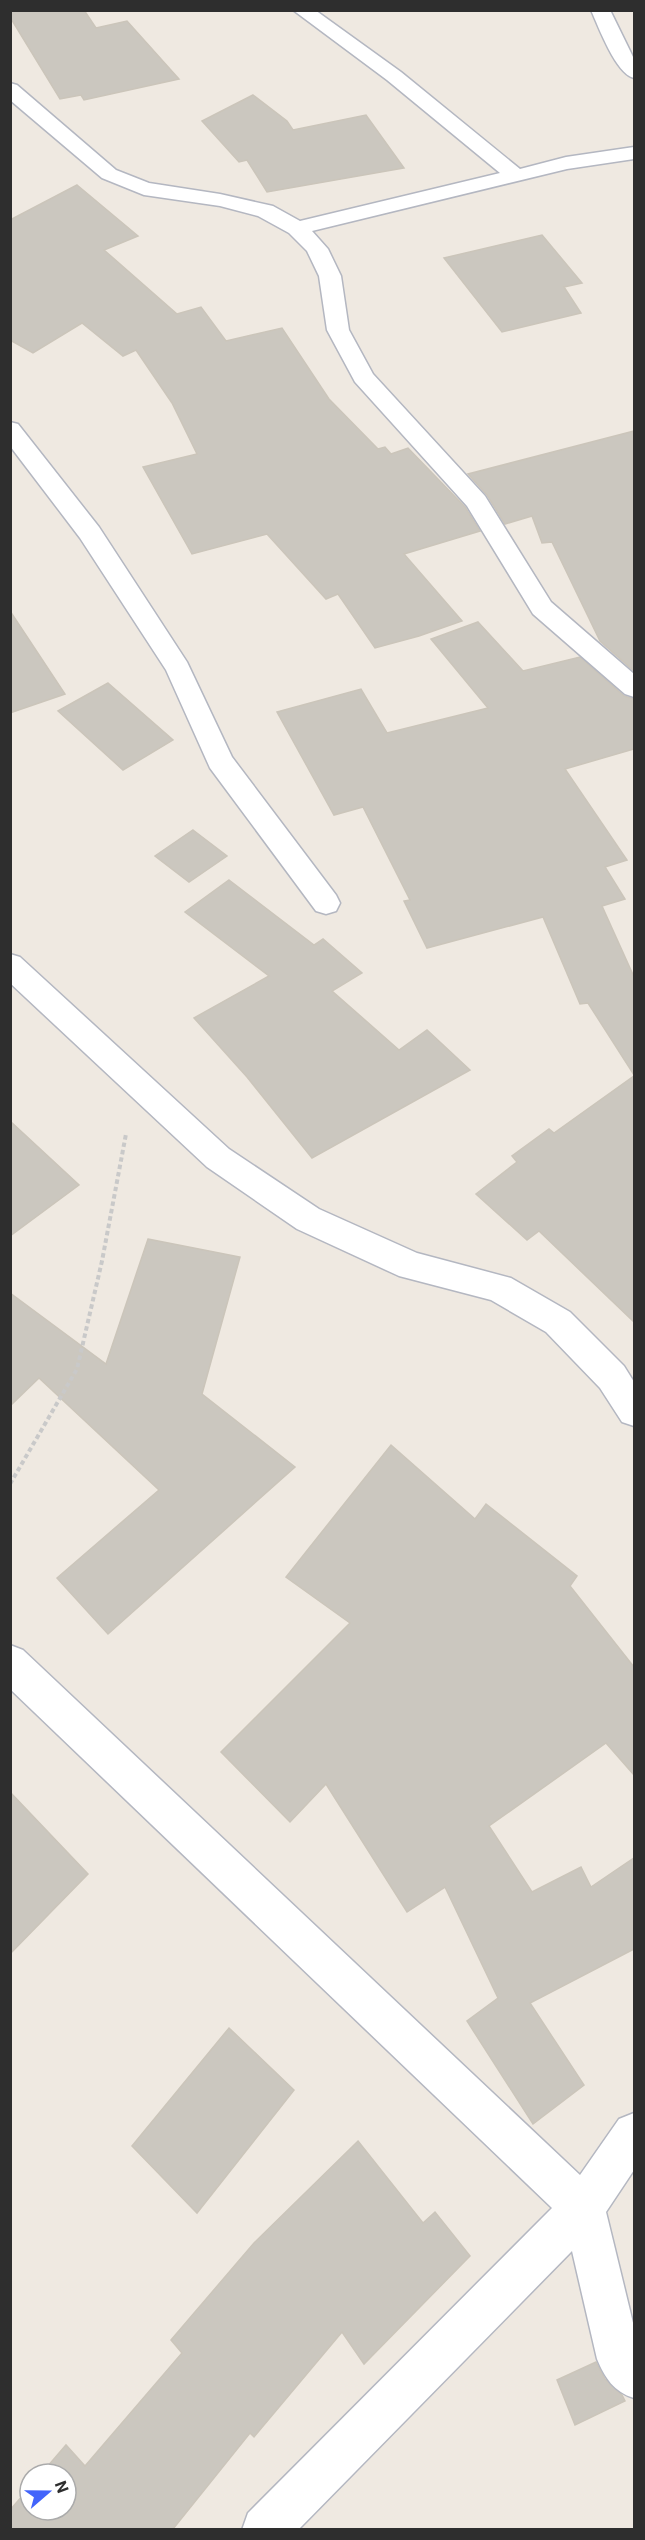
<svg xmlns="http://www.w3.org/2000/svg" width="645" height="2540" viewBox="0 0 645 2540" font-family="Roboto,sans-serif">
	<rect width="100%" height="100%" fill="#efe9e1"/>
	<g fill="#cbc7bf" stroke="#cbc5ba" stroke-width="1.5">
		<polygon points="10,10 84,10 96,28 127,21 179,79 84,100 81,95 60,99 10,17"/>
		<polygon points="253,95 287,121 293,130 366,115 404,168 267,192 247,160 239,162 202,121"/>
		<polygon points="77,185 138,236 104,250 177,314 201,307 226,341 282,328 329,399 378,449 385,447 391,454 408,448 465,507 480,531 404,554 462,621 419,636 375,648 338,594 326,599 267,534 192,554 143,467 197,454 172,403 136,350 123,356 82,323 33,353 10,340 10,220"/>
		<polygon points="542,235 582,283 564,287 581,313 502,332 444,258"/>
		<polygon points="634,431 634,671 600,641 552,542 542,543 532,516 505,524 487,495 468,474"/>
		<polygon points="10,611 65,694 10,713"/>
		<polygon points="478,622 523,671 580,657 624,696 634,699 634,749 565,769 627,860 605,867 625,899 602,906 634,977 634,1075 588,1003 580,1004 543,917 427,948 404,901 410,900 363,807 334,815 277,712 361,689 387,733 488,708 431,639"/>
		<polygon points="108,683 173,740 123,770 58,711"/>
		<polygon points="193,830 227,856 189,882 155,856"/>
		<polygon points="229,880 314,945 323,939 362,973 332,991 399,1050 427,1030 470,1070 312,1158 247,1077 194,1018 269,976 185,912"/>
		<polygon points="634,1076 634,1322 539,1231 527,1240 476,1194 517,1162 512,1156 549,1129 554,1133"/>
		<polygon points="10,1121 79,1185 10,1236"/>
		<polygon points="148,1239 240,1257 202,1394 295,1467 108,1634 57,1578 159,1490 39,1378 10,1406 10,1293 106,1364"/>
		<polygon points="391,1445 475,1519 486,1504 577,1576 570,1586 634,1667 634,1775 606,1743 489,1826 532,1892 581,1867 591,1887 634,1858 634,1949 530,2003 584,2085 533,2124 467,2021 498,1998 445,1887 407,1912 326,1784 290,1822 221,1752 350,1623 286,1577"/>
		<polygon points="10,1792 88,1874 10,1954"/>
		<polygon points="229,2028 294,2090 197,2213 132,2146"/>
		<polygon points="358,2141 423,2223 435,2212 470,2256 364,2364 342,2332 254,2437 250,2433 173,2529 10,2529 10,2510 30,2487 30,2510 66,2510 66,2474 41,2474 66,2445 85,2466 182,2353 171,2340 254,2243"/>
		<polygon points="596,2362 605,2379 622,2395 625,2401 575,2425 557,2380"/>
	</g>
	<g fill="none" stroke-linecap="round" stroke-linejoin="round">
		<defs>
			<g id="minor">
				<polygon points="293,10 315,10 401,72 520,169 566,157 634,147 634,159 567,169 312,231 328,249 341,276 349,330 373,374 485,496 551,602 634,674 634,697 625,694 533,614 467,506 355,382 327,330 319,276 307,251 289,233 258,216 220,206 144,195 102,178 10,100 10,83 17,85 116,170 149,183 220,194 273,206 300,221 500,173 387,80"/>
				<path d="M 591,10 L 610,10 L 634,59 L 634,78 C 616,74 599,28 591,10 Z"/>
				<polygon points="10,422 18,424 99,527 187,662 232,757 336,895 340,903 336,911 326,914 316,911 210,768 166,670 80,538 10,446"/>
				<polygon points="10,954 20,957 229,1149 319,1209 417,1253 511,1278 570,1312 624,1366 634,1382 634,1426 622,1422 600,1388 546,1332 491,1300 399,1276 297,1229 207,1167 10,983"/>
				<path d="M 10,1645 L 23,1650 L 580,2175 L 619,2119 L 634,2113 L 634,2170 L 606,2212 L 634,2327 L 634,2398 C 614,2392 605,2378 597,2359 L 572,2251 L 298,2530 L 242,2530 L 248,2513 L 552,2208 L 10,1689 Z"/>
			</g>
		</defs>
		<use href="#minor" stroke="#b4b7c1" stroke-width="3"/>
		<polyline stroke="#c9c9c9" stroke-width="4" stroke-dasharray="4.5 3" stroke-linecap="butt" points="10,1484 77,1369 102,1261 126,1134"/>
		<use href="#minor" fill="#fff" fill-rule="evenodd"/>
	</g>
	<rect width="645" height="2540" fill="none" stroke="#2e2e2e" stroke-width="24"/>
	<g transform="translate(48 2492) rotate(70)"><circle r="28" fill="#ffffff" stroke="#ababab" stroke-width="1.5"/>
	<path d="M0-4.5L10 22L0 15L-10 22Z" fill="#4264fb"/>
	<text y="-9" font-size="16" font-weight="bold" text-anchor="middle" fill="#2e2e2e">N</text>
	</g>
</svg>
